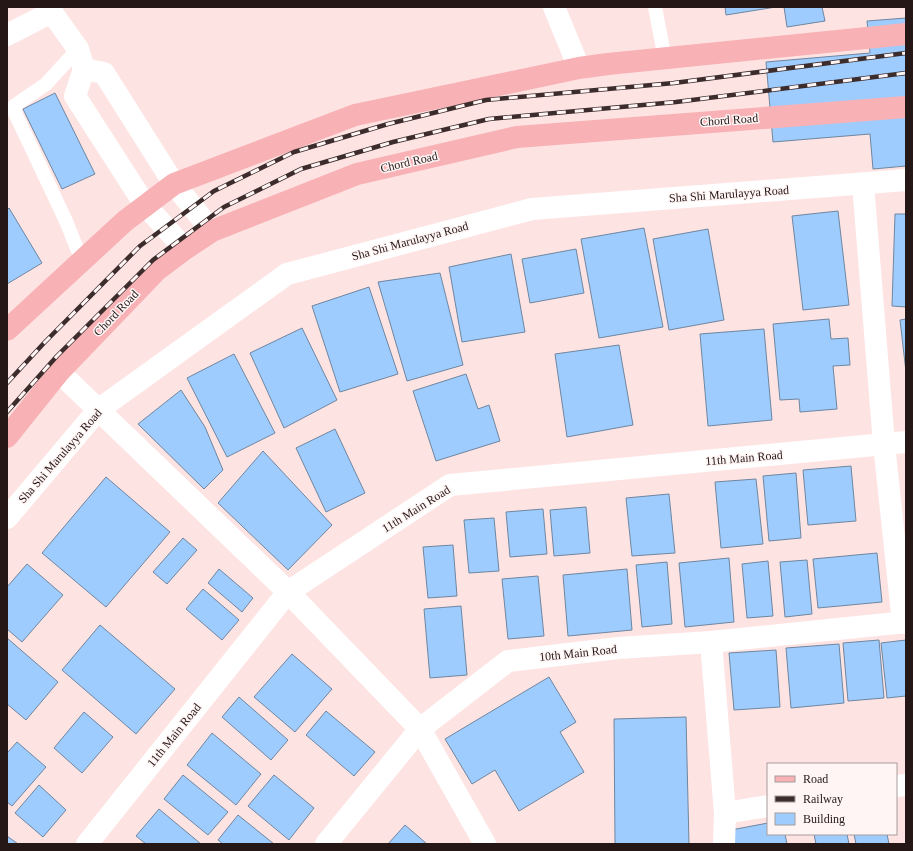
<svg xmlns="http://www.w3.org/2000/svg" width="913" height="851" viewBox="0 0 913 851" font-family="'Times New Roman',serif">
	<rect width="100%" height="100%" fill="#fee3e3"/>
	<g fill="#9eccfe" stroke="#6e86a0">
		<polygon points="725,7 776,7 726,15"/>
		<polygon points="784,7 822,7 825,21 787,27"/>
		<polygon points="906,18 906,166 873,169 870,134 773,142 766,62 870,53 867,21"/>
		<polygon points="55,93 95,174 62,189 23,109"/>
		<polygon points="9,208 42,263 7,284 7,210"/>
		<polygon points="838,211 849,305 803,310 792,216"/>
		<polygon points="895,214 906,214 906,307 892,306"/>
		<polygon points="644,228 663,327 599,338 581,239"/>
		<polygon points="708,229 724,320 669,330 653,239"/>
		<polygon points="576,249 584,293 530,303 522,259"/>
		<polygon points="511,254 525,332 462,342 449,267"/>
		<polygon points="440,273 463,365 407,381 378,282"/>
		<polygon points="369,287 398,374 340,392 312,306"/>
		<polygon points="829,319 831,339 848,338 850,365 833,366 837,409 800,412 799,399 780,400 773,324"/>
		<polygon points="906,319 906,372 900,320"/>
		<polygon points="302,328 337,400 284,428 250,353"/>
		<polygon points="764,329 772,420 708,426 700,334"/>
		<polygon points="619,345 633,425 567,437 555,354"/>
		<polygon points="234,354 275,433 227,457 187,378"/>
		<polygon points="466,374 478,409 489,405 500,441 436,461 413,391"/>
		<polygon points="181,390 205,427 223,470 204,489 138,424"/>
		<polygon points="335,429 365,493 326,512 296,448"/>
		<polygon points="263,451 332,525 288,570 218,503"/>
		<polygon points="851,466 856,521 808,525 803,470"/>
		<polygon points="796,473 801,538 769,541 763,476"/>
		<polygon points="106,477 170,532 106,607 42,553"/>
		<polygon points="756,479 763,544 721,548 715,482"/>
		<polygon points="669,494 675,553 632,556 626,498"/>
		<polygon points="586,507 590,553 554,556 550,510"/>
		<polygon points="543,509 547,554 510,557 506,512"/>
		<polygon points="494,518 499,571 469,573 464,520"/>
		<polygon points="183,538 197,550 167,584 153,572"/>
		<polygon points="453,545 457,596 428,598 423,547"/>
		<polygon points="877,553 882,602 818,608 813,559"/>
		<polygon points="729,558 734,622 685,627 679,563"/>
		<polygon points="807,560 812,614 785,617 780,562"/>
		<polygon points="768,561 773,616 747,618 742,564"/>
		<polygon points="667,562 672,624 642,627 636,565"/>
		<polygon points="27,564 63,595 22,642 7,629 7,587"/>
		<polygon points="219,569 253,598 242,612 208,583"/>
		<polygon points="627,569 632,630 568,636 563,575"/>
		<polygon points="538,576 544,636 508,639 502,579"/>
		<polygon points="203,589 239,620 222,640 186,609"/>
		<polygon points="461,606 467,675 430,678 424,609"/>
		<polygon points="100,625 175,689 136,734 62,670"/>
		<polygon points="7,638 58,682 26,720 7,704"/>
		<polygon points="879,640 884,698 848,701 843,643"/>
		<polygon points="906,640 906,696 887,698 881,643"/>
		<polygon points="839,644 844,703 791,708 786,648"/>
		<polygon points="776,650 780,707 734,710 729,653"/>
		<polygon points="292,654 332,689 295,732 254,697"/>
		<polygon points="549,677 576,722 560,732 584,772 519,811 495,770 472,784 445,739"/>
		<polygon points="239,697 288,740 271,760 222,717"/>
		<polygon points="326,711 375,752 354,776 306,735"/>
		<polygon points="84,712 113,737 82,773 54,748"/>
		<polygon points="686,717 689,844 615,844 614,719"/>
		<polygon points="212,733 261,774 236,805 187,765"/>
		<polygon points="17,742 46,767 12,806 7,802 7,753"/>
		<polygon points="183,775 228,812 208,835 164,799"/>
		<polygon points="274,775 314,808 289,840 248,806"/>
		<polygon points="39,785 66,810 43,837 15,813"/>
		<polygon points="159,809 201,844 146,844 136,836"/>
		<polygon points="238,815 274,844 223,844 218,840"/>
		<polygon points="768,823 768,834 785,834 787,844 734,844 731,830"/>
		<polygon points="405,825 427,844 388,844"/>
		<polygon points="814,834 847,834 849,844 816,844"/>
		<polygon points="854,834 887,834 889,844 856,844"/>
		<polygon points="7,836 18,844 7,844"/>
	</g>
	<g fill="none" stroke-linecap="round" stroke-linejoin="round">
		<g stroke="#fff" stroke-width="14">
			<polyline points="655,7 665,59"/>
			<polyline points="78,49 46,84 14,106 15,113 66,221 82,261"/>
		</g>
		<g stroke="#fff" stroke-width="22">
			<polyline points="554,7 579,68"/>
			<polyline points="7,35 52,12"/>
			<polyline points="863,184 884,444 903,623"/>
			<polyline points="59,372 288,592 420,729 485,844"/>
			<polyline points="711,642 725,813 724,844"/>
			<polyline points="896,786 906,785"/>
			<polyline points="725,813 768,806"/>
			<polyline points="87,844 288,592 450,485 906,442"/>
			<polyline points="326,844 420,729 508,661 618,648 711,642 906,622"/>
		</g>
		<g stroke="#fff" stroke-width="22">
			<polyline points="48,7 78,49 84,69 75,96 145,205 185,249"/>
			<polyline points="84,69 104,73 174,184 212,231"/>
			<polyline points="7,518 98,410 287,274 532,209 906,180"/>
		</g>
		<g stroke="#f8b2b6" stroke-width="22">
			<polyline points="7,330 125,221 174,184 355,115 579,68 608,64 906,34"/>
			<polyline points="7,437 59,372 157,270 185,249 212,231 357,174 517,137 906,107"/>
		</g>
		<defs>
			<g id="rail">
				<polyline points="7,383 44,343 140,246 214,191 294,152 388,124 486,100 674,83 906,53"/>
				<polyline points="7,412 57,356 153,260 224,207 301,169 393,142 489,119 676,102 906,73"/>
			</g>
		</defs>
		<use href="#rail" stroke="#3c2c2c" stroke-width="4.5"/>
		<use href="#rail" stroke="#fff5f5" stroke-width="3" stroke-dasharray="9" stroke-linecap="butt"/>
	</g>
	<g text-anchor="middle" stroke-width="3" stroke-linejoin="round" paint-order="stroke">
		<g font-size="12" fill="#261717" stroke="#fff5f5">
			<text transform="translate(729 120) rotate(-4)" y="4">Chord Road</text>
			<text transform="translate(409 162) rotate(-13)" y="4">Chord Road</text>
			<text transform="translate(729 194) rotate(-4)" y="4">Sha Shi Marulayya Road</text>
			<text transform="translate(410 241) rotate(-15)" y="4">Sha Shi Marulayya Road</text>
			<text transform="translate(116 313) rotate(-46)" y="4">Chord Road</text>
			<text transform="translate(60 456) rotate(-49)" y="4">Sha Shi Marulayya Road</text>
			<text transform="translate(744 458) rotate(-5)" y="4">11th Main Road</text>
			<text transform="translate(416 509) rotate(-32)" y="4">11th Main Road</text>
			<text transform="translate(578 653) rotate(-6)" y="4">10th Main Road</text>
			<text transform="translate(174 735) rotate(-51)" y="4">11th Main Road</text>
		</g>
	</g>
	<rect width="913" height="851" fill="none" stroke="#261717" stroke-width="16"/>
	<rect x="767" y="763" width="130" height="72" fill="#fff5f5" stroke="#a89c9c"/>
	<rect x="775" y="776" width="20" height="6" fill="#f8b2b6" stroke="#a89c9c"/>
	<text x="803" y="783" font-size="12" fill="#261717">Road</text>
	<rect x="775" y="796" width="20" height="6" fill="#3c2c2c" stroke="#a89c9c"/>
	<text x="803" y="803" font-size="12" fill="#261717">Railway</text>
	<rect x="775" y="813" width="20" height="12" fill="#9eccfe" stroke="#a89c9c"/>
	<text x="803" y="823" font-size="12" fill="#261717">Building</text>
</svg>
